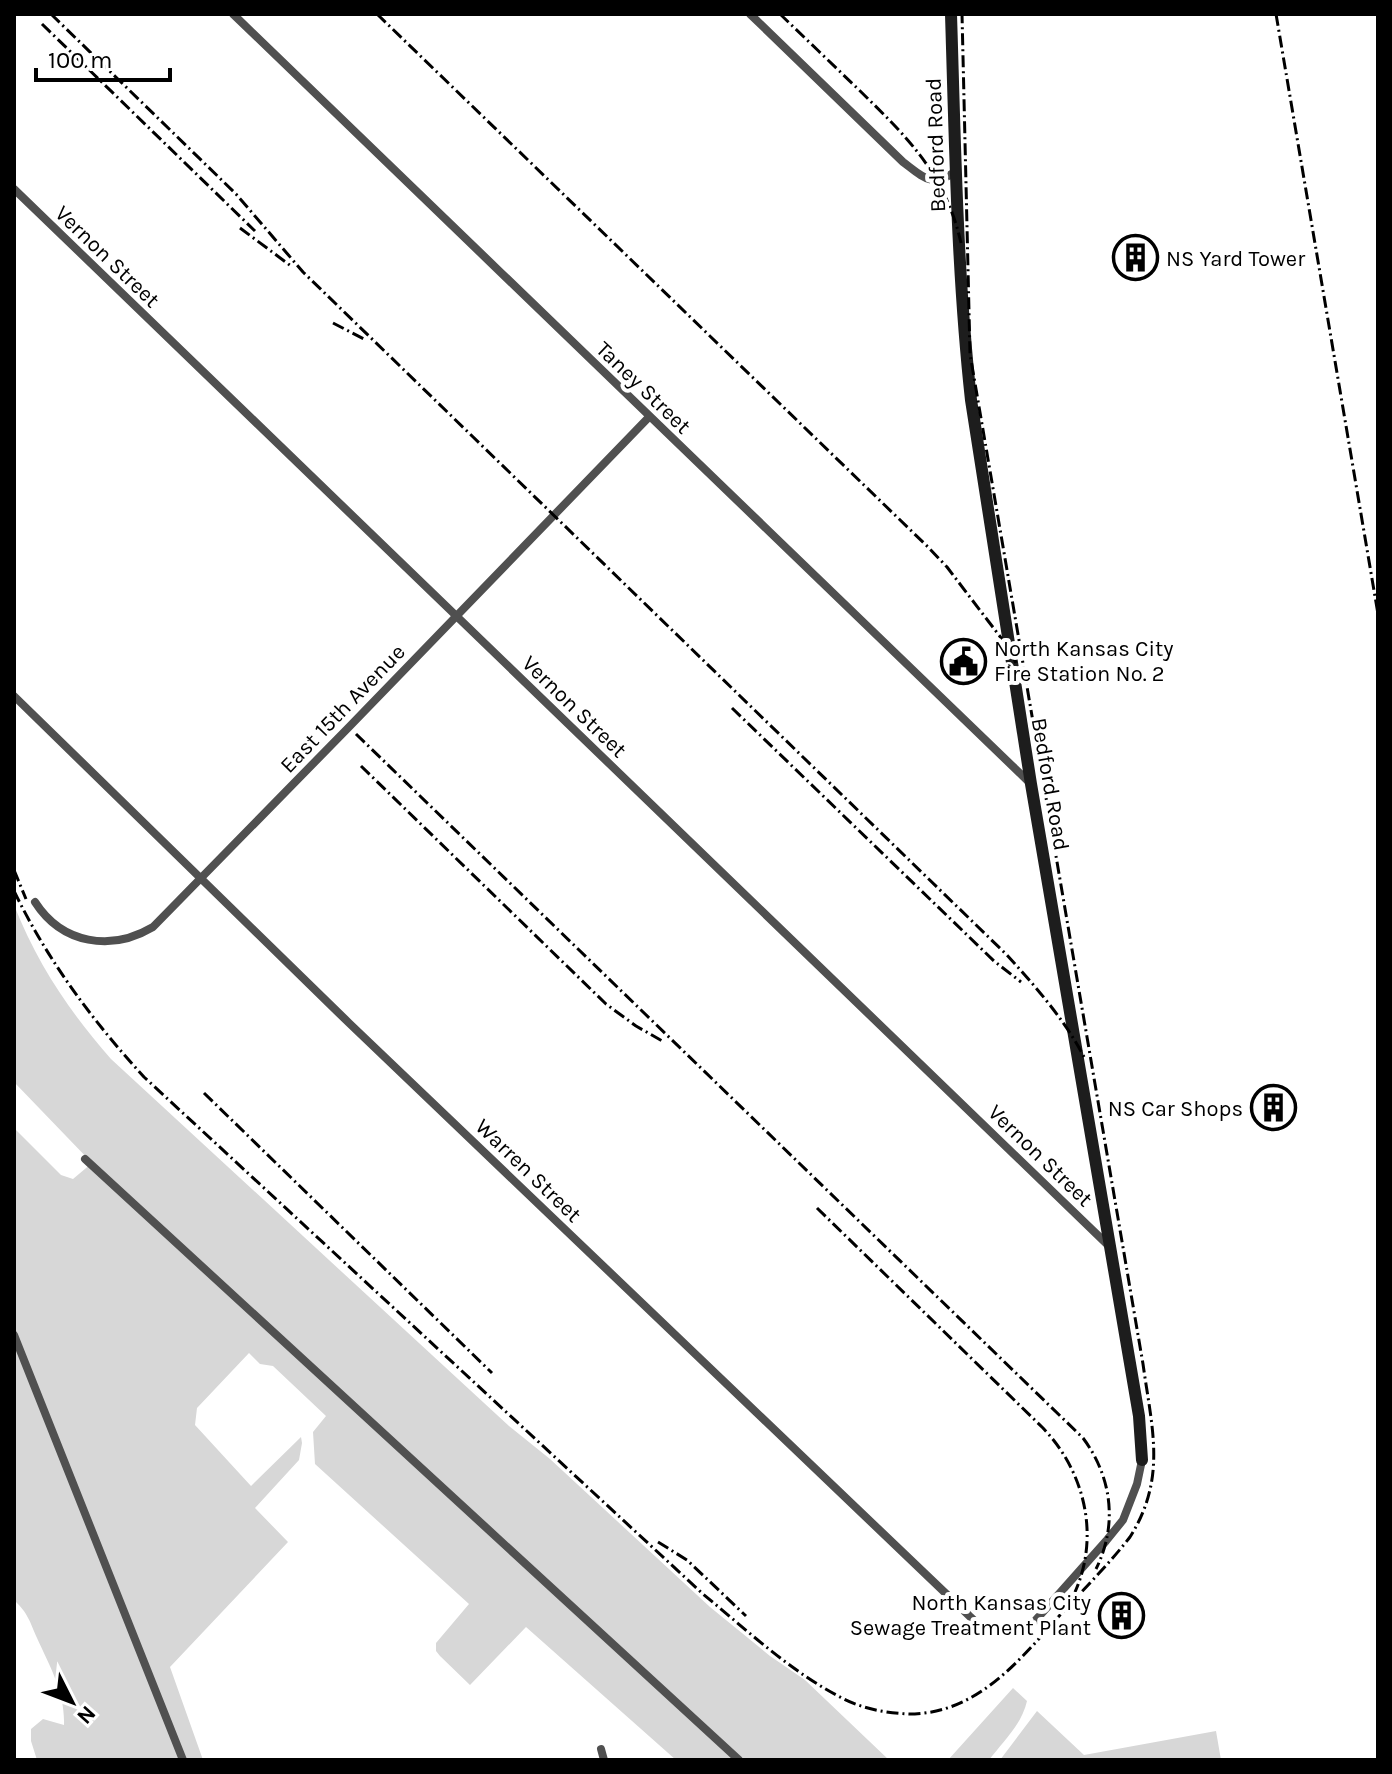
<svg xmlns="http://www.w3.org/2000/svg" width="1392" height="1774" viewBox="0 0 1392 1774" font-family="Karla,sans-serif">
	<rect width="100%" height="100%" fill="#fff"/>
	<g fill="#d7d7d7">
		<path d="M 14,905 C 38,965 69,1011 111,1059 L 509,1426 L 550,1459 L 710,1607 L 770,1656 L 805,1680 L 889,1760 L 676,1760 L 526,1627 L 470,1685 L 440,1656 L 436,1651 L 436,1643 L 469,1604 L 315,1464 L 313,1432 L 326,1416 L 273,1366 L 260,1364 L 249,1353 L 197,1408 L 195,1425 L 251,1486 L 301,1437 L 302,1443 L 299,1460 L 255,1508 L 288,1542 L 170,1667 L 203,1760 L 37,1760 L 31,1741 L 31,1729 L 43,1719 L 64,1725 C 65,1692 50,1667 37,1638 C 30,1622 28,1613 14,1600 L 14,1128 L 61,1175 L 73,1179 L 92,1163 L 14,1082 Z"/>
		<path d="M 1013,1688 L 1027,1701 C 1022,1724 1003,1742 989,1760 L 948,1760 Z"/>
		<polygon points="1037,1711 1084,1755 1216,1731 1221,1760 1000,1760"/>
	</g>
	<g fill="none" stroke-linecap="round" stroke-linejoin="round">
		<g stroke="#505050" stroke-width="8">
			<path d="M 233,14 C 499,270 763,527 1030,783"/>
			<path d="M 750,14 L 903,162 C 923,177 932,189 956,171"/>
			<polyline points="14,189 1110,1247"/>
			<path d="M 14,696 L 349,1023 L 983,1629 C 1002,1633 1017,1633 1034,1622 L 1106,1541 L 1123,1520 L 1137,1484 L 1142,1460"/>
			<path d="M 35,902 C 62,944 111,952 153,927 L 349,727 L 649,417"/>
			<polyline points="85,1159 739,1760"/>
			<polyline points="14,1335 183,1760"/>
			<polyline points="601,1749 604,1760"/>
		</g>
		<path stroke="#1d1d1d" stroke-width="12" d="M 951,14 C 955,143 957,272 971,400 L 1031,784 L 1139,1416 L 1142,1460"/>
		<g stroke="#000" stroke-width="3" stroke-dasharray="12 4 2 4" stroke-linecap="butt">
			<path d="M 51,14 L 236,194 L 303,272 L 1007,955 C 1035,986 1065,1020 1084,1057"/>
			<polyline points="377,14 928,547 947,567 1008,647 1016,663"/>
			<path d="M 780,14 C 805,38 831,63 856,87 C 905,135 945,172 961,243"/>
			<polyline points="1276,14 1378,614"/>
			<polyline points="42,24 255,231"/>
			<polyline points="240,228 291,266"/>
			<polyline points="333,323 366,340"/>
			<polyline points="732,708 994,961 1021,982"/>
			<path d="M 356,734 L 1083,1438 C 1112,1477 1118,1525 1096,1569"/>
			<polyline points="361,766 606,1004 636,1026 664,1042"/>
			<polyline points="14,870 26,899"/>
			<path d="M 14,891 C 48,961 92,1020 144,1077 L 703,1594 C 748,1631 792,1673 844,1699 C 864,1709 886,1713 909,1714 C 977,1714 1019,1661 1061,1614 C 1084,1589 1109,1564 1130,1537 C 1167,1478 1152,1429 1143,1364 L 970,354 L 962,14"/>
			<polyline points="204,1093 492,1373"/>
			<path d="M 817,1208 L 1043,1428 C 1085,1472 1100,1536 1075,1592"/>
			<polyline points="658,1542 687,1560 746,1616"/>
		</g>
	</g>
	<defs>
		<symbol id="building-ring" viewBox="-11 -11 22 22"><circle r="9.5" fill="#fff" stroke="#000" stroke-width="1.5"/><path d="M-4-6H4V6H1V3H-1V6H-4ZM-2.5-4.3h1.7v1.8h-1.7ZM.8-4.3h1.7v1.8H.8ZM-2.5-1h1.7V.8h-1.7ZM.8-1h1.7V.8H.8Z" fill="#000"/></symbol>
		<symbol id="civic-ring" viewBox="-11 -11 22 22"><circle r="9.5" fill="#fff" stroke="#000" stroke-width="1.5"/><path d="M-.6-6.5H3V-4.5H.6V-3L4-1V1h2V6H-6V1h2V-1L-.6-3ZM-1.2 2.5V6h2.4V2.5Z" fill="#000"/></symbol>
	</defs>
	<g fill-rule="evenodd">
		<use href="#building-ring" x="1110" y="232" width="51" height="51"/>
		<use href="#civic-ring" x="938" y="636" width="51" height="51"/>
		<use href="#building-ring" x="1248" y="1082" width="51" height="51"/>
		<use href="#building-ring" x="1096" y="1590" width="51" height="51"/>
	</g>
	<g text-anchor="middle" stroke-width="8" stroke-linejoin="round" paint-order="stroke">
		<g font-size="22" fill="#000" stroke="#fff">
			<text transform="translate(935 145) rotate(-92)" y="8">Bedford Road</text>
			<text transform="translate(108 256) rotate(44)" y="8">Vernon Street</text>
			<text transform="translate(644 387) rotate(44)" y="8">Taney Street</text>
			<text transform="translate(575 706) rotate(44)" y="8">Vernon Street</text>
			<text transform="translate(342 708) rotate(-46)" y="8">East 15th Avenue</text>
			<text transform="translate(1051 784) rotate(80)" y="8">Bedford Road</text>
			<text transform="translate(1041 1155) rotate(44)" y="8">Vernon Street</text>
			<text transform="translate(529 1170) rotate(44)" y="8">Warren Street</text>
		</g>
		<g font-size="22" fill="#000" stroke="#fff" text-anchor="start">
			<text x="1166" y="266">NS Yard Tower</text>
			<text x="994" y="656">North Kansas City<tspan x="994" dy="25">Fire Station No. 2</tspan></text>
			<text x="1243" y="1116" text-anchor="end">NS Car Shops</text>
			<text x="1091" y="1610" text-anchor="end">North Kansas City<tspan x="1091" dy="25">Sewage Treatment Plant</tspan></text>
		</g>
	</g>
	<rect width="1392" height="1774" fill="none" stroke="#000000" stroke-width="32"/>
	<g transform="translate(72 1702) rotate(132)" stroke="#ffffff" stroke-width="6" paint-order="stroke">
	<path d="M0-6L14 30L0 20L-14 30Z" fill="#000000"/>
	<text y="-12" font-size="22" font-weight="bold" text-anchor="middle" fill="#000000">N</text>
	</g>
	<path d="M36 68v12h134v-12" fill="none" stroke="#000000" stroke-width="4"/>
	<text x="48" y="68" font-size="24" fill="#000000" stroke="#ffffff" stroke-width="6" paint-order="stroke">100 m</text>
</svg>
